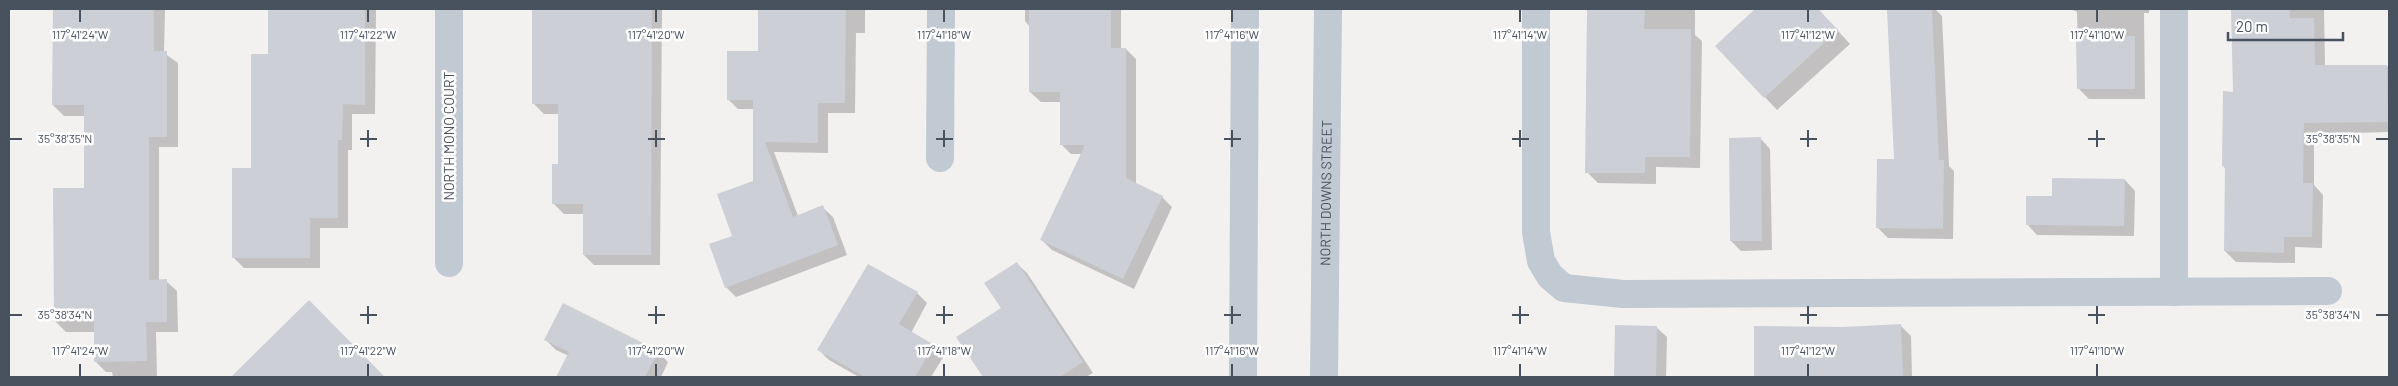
<svg xmlns="http://www.w3.org/2000/svg" width="2398" height="386" viewBox="0 0 2398 386" font-family="Barlow,sans-serif">
	<rect width="100%" height="100%" fill="#f3f1f0"/>
	<g fill="#0003">
		<polygon points="54,9 165,9 164,53 178,63 178,147 159,147 159,281 166,281 177,291 178,332 156,332 157,377 113,377 112,372 106,372 95,361 95,332 66,332 55,321 86,189 86,116 64,116 53,105"/>
		<polygon points="270,9 376,9 375,114 352,114 352,150 348,150 348,228 320,228 320,268 244,268 233,257 252,170 269,55"/>
		<polygon points="533,9 662,9 660,265 594,265 584,255 584,214 564,214 553,203 559,165 559,114 544,114 534,104"/>
		<polygon points="759,9 865,9 865,33 856,33 855,113 828,113 828,153 774,152 798,216 822,207 833,217 847,255 736,297 726,287 734,236 754,182 754,109 738,109 728,99 759,52"/>
		<polygon points="1025,9 1121,9 1121,49 1126,49 1136,59 1136,184 1162,197 1172,207 1134,289 1052,250 1042,240 1082,154 1071,154 1061,144 1061,102 1041,102 1030,92 1030,27 1025,21"/>
		<polygon points="1587,9 1695,9 1695,35 1702,41 1700,168 1656,167 1656,184 1598,183 1587,172"/>
		<polygon points="1757,9 1818,9 1850,44 1777,110 1717,46"/>
		<polygon points="1888,9 1935,9 1942,16 1949,166 1954,171 1953,239 1888,238 1877,227 1895,160"/>
		<polygon points="2071,9 2149,9 2149,13 2144,13 2145,99 2089,99 2079,89 2077,12"/>
		<polygon points="2233,9 2324,9 2325,66 2387,66 2389,68 2389,132 2314,134 2314,185 2323,195 2322,248 2295,247 2295,263 2236,262 2225,251 2227,170 2223,166 2234,93"/>
		<polygon points="1760,138 1770,149 1772,250 1741,251 1731,241"/>
		<polygon points="2125,180 2135,191 2134,236 2037,235 2027,224 2054,197"/>
		<polygon points="1016,263 1027,273 1093,373 1086,377 984,377 958,338 1002,308"/>
		<polygon points="917,293 927,303 911,333 933,346 944,356 931,377 859,377 829,360 819,350"/>
		<polygon points="1617,326 1656,327 1667,337 1666,377 1616,377"/>
		<polygon points="1901,326 1911,336 1912,377 1755,377 1756,328 1843,328"/>
		<polygon points="546,340 658,352 668,362 661,377 558,377 569,356 556,350"/>
		<polygon points="381,375 379,377 234,376"/>
	</g>
	<g fill="#cccfd6">
		<polygon points="53,9 154,9 154,51 167,51 167,137 149,137 149,280 167,279 167,322 146,322 147,361 94,362 94,321 54,321 53,188 84,188 84,105 52,105"/>
		<polygon points="268,9 365,9 365,105 343,104 342,140 338,140 338,218 310,218 310,258 232,258 232,168 251,168 251,54 268,54"/>
		<polygon points="532,9 652,9 651,255 583,255 583,204 552,204 552,164 558,164 558,104 532,104"/>
		<polygon points="758,9 846,9 845,103 818,103 818,143 765,142 793,217 823,205 838,245 725,288 709,244 732,236 717,194 753,181 753,100 727,100 727,51 758,51"/>
		<polygon points="1029,9 1111,9 1111,48 1126,48 1126,178 1163,196 1123,279 1040,240 1085,145 1060,145 1060,92 1029,92"/>
		<polygon points="1587,9 1645,9 1644,29 1691,29 1690,157 1645,157 1645,173 1585,173"/>
		<polygon points="1755,9 1818,9 1838,30 1764,98 1715,46"/>
		<polygon points="1887,9 1932,9 1939,160 1944,160 1943,229 1876,228 1877,159 1894,159"/>
		<polygon points="2231,9 2290,9 2290,18 2314,18 2315,65 2387,65 2388,122 2304,123 2303,183 2313,183 2312,237 2284,237 2284,253 2224,251 2225,166 2222,166 2223,91 2233,92"/>
		<polygon points="2135,36 2135,89 2077,89 2076,37"/>
		<polygon points="1761,137 1762,241 1730,241 1729,138"/>
		<polygon points="2052,178 2125,179 2124,226 2026,225 2026,196 2052,196"/>
		<polygon points="1017,262 1083,362 1060,377 983,377 956,337 1001,308 984,283"/>
		<polygon points="868,264 918,292 899,324 934,345 915,377 865,377 817,350"/>
		<polygon points="309,300 385,377 231,377"/>
		<polygon points="563,303 659,351 645,377 556,377 569,352 544,340"/>
		<polygon points="1901,324 1903,377 1754,377 1754,326 1843,327"/>
		<polygon points="1615,325 1657,326 1656,377 1614,377"/>
	</g>
	<g fill="none" stroke-linecap="round" stroke-linejoin="round">
		<g stroke="#c1c9d2" stroke-width="28">
			<polyline points="1536,9 1536,232 1541,261 1550,276 1564,288 1623,294 2328,291"/>
			<polyline points="2174,9 2174,292"/>
			<polyline points="940,158 941,9"/>
			<polyline points="449,263 449,9"/>
		</g>
		<g stroke="#c1c9d2" stroke-width="28">
			<polyline points="1243,377 1245,9"/>
			<path id="s1" d="M 1324,377 L 1328,9"/>
		</g>
	</g>
	<path fill="none" stroke="#48515e" stroke-width="2" d="M 80,10 L 80,22M 368,10 L 368,22M 656,10 L 656,22M 944,10 L 944,22M 1232,10 L 1232,22M 1520,10 L 1520,22M 1808,10 L 1808,22M 2097,10 L 2097,22M 368,130 L 368,147M 656,130 L 656,147M 944,130 L 944,147M 1232,130 L 1232,147M 1520,130 L 1520,147M 1808,130 L 1808,147M 2097,130 L 2097,147M 10,139 L 22,139M 360,139 L 377,139M 648,139 L 665,139M 936,139 L 953,139M 1224,139 L 1241,139M 1512,139 L 1529,139M 1800,139 L 1817,139M 2088,139 L 2105,139M 2376,139 L 2388,139M 368,306 L 368,324M 656,306 L 656,324M 944,306 L 944,324M 1232,306 L 1232,324M 1520,306 L 1520,324M 1808,306 L 1808,324M 2097,306 L 2097,324M 10,315 L 22,315M 360,315 L 377,315M 648,315 L 665,315M 936,315 L 953,315M 1224,315 L 1241,315M 1512,315 L 1529,315M 1800,315 L 1817,315M 2088,315 L 2105,315M 2376,315 L 2388,315M 80,364 L 80,376M 368,364 L 368,376M 656,364 L 656,376M 944,364 L 944,376M 1232,364 L 1232,376M 1520,364 L 1520,376M 1808,364 L 1808,376M 2097,364 L 2097,376"/>
	<g text-anchor="middle" stroke-width="5" stroke-linejoin="round" paint-order="stroke">
		<g font-size="14" fill="#48515e" stroke="#fff">
			<text transform="translate(449 136) rotate(-90)" y="5">NORTH MONO COURT</text>
			<text dy="5" stroke="none"><textPath href="#s1" startOffset="184">NORTH DOWNS STREET</textPath></text>
		</g>
	</g>
	<g font-size="12" text-anchor="middle" fill="#48515e" stroke="#fff" stroke-width="5" stroke-linejoin="round" paint-order="stroke">
		<text x="80" y="39">117°41'24"W</text>
		<text x="368" y="39">117°41'22"W</text>
		<text x="656" y="39">117°41'20"W</text>
		<text x="944" y="39">117°41'18"W</text>
		<text x="1232" y="39">117°41'16"W</text>
		<text x="1520" y="39">117°41'14"W</text>
		<text x="1808" y="39">117°41'12"W</text>
		<text x="2097" y="39">117°41'10"W</text>
		<text x="65" y="143">35°38'35"N</text>
		<text x="2333" y="143">35°38'35"N</text>
		<text x="65" y="319">35°38'34"N</text>
		<text x="2333" y="319">35°38'34"N</text>
		<text x="80" y="355">117°41'24"W</text>
		<text x="368" y="355">117°41'22"W</text>
		<text x="656" y="355">117°41'20"W</text>
		<text x="944" y="355">117°41'18"W</text>
		<text x="1232" y="355">117°41'16"W</text>
		<text x="1520" y="355">117°41'14"W</text>
		<text x="1808" y="355">117°41'12"W</text>
		<text x="2097" y="355">117°41'10"W</text>
	</g>
	<rect width="2398" height="386" fill="none" stroke="#48515e" stroke-width="20"/>
	<path d="M2228 32v8h115v-8" fill="none" stroke="#48515e" stroke-width="2.5"/>
	<text x="2236" y="32" font-size="15" fill="#48515e" stroke="#ffffff" stroke-width="4" paint-order="stroke">20 m</text>
</svg>
